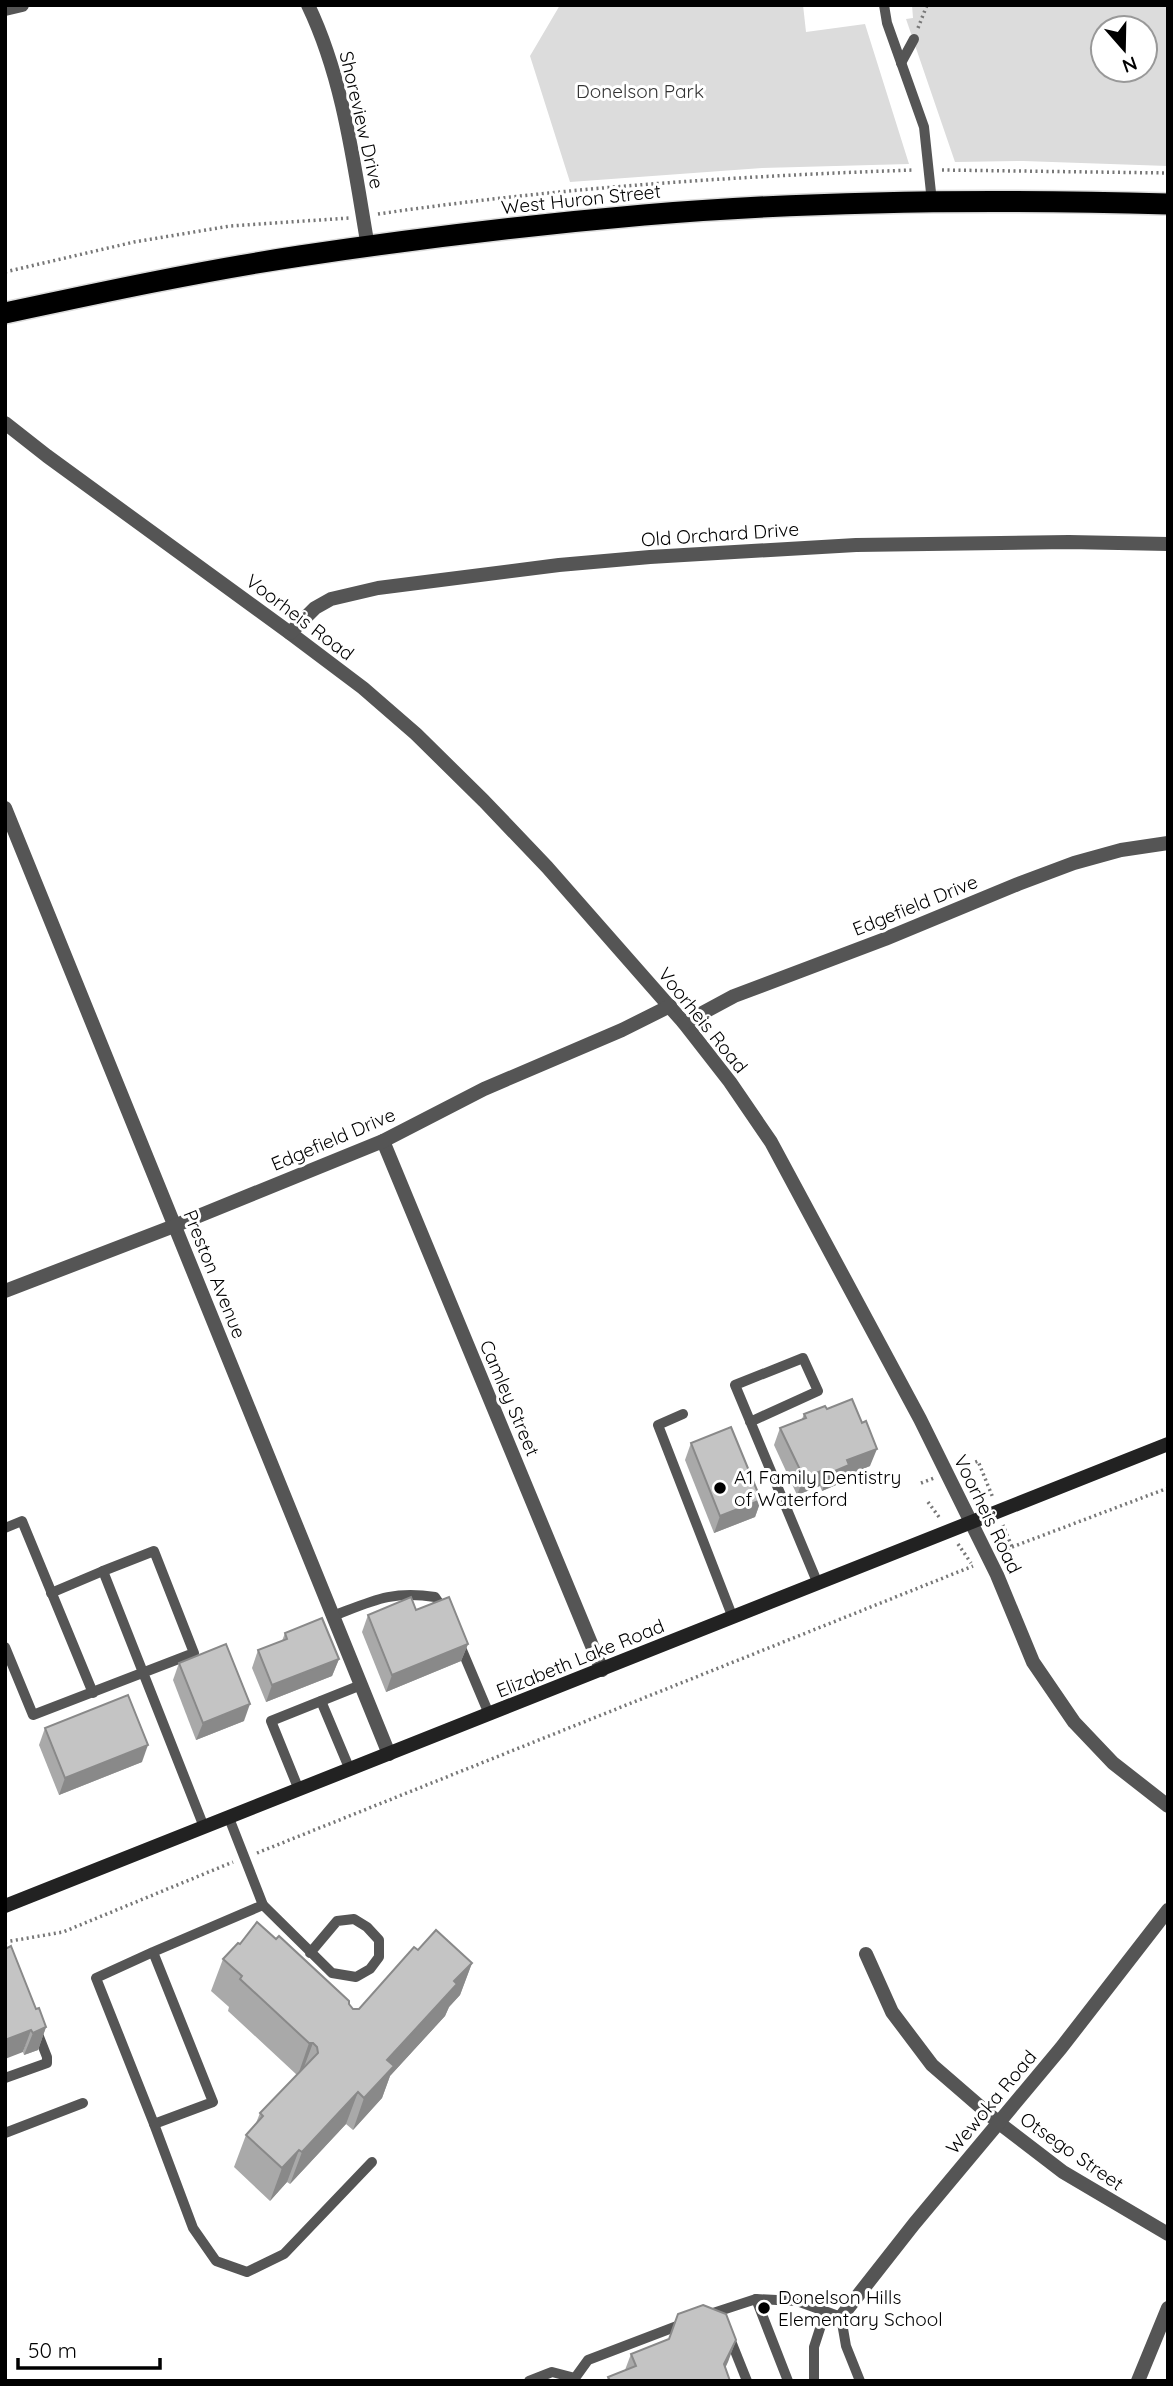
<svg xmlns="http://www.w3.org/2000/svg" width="1173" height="2386" viewBox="0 0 1173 2386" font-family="Quicksand,sans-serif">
	<rect width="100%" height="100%" fill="#fff"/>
	<g fill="#dcdcdc" fill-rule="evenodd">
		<polygon points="560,5 803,5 806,32 865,24 909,164 762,168 570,182 530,56"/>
		<path d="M 912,5 L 1168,5 L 1168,166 L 1023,161 L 955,162 L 906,19 L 913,18 ZM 1103,28 L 1145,28 L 1145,70 L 1103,70 Z"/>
	</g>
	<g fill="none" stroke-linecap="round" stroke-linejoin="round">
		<defs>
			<path id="highway" d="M 5,313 C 103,292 201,271 300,256 C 414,239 529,225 644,215 C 818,200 994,199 1168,204"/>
		</defs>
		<use href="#highway" stroke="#dbdbdb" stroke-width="24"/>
		<g stroke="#777" stroke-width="3.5" stroke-dasharray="2 3.5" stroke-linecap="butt">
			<polyline points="918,28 927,5"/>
			<polyline points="942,170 1168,173"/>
			<path d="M 378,214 C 555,188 734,176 914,170"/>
			<polyline points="5,272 134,242 230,226 349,218"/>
			<polyline points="960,1468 978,1461 993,1498"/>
			<polyline points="921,1483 934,1478"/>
			<polyline points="928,1502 939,1517"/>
			<polyline points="958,1544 971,1563"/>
			<polyline points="1012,1547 1168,1488"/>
			<polyline points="1003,1552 1012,1547 1003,1525"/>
			<polyline points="257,1853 973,1566"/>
			<polyline points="5,1942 63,1932 233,1862"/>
		</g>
		<g stroke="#555" stroke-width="10">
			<polyline points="884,5 887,23 924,127 932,202"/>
			<polyline points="901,63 914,39"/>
			<polyline points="683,1414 658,1425 733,1618"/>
			<polyline points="750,1422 818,1391 803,1358 735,1385 818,1584"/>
			<polyline points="5,1528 22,1521 93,1693"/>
			<polyline points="51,1593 103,1571"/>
			<path d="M 333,1616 C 372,1601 392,1590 435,1597 L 445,1612"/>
			<polyline points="459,1643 489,1714"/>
			<polyline points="5,1647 33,1715 194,1653 154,1551 103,1571 204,1827"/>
			<polyline points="321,1701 350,1770"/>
			<polyline points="299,1790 271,1721 361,1685"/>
			<polyline points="229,1818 263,1905 332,1973 356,1977 370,1969 379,1957 379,1940 367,1927 354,1919 337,1921 310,1953"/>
			<polyline points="153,1952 96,1978 154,2124 213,2102 153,1952 263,1905"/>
			<polyline points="5,2078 47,2063 47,2057 36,2029"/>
			<polyline points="154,2124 193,2228 216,2261 247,2272 284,2254 372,2162"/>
			<polyline points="5,2133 83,2103"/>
			<polyline points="756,2299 788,2381"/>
			<polyline points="707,2315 756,2299 797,2301 841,2317 846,2346 860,2381"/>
			<polyline points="729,2336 747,2381"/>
			<polyline points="575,2378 588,2360 685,2323"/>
			<polyline points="529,2381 552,2372 575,2378 575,2381"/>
			<polyline points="814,2381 814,2347 825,2313"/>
		</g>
		<g stroke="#555" stroke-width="14">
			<path d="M 308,5 C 344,80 354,166 368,247"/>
			<polyline points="5,9 22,5"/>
			<polyline points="5,423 47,456 290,633 363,688 416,734 484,801 547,867 684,1023 730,1082 771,1142 920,1419 997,1575 1033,1662 1074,1722 1113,1763 1168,1806"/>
			<polyline points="290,633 315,608 331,599 378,588 559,565 650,557 856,545 1069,542 1168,544"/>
			<polyline points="5,808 389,1754"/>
			<polyline points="684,1023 734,996 885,939 1018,884 1074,863 1121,850 1168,843"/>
			<polyline points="383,1141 602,1670"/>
			<polyline points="5,1291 174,1226 383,1141 484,1089 622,1030 670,1006"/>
			<polyline points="866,1954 892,2012 932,2065 999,2123 1063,2172 1168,2234"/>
			<polyline points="841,2317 914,2224 1061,2048 1168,1910"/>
			<polyline points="1138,2381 1168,2308"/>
		</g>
		<polyline stroke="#222" stroke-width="14" points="5,1906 1168,1444"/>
		<use href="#highway" stroke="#000" stroke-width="21"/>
	</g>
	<g fill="#a9a9a9">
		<polygon points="827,1409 870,1466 845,1476 843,1482 822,1491 820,1486 797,1495 774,1445 780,1428 802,1419 804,1414"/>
		<polygon points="691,1443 761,1500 755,1517 714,1533 685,1460"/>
		<polygon points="416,1610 468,1644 461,1661 386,1692 362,1632 368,1615"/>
		<polygon points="285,1633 339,1659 332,1676 266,1702 252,1668 258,1650 282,1641"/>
		<polygon points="179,1663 244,1721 196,1740 173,1680"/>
		<polygon points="45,1728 142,1762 59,1795 39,1745"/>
		<polygon points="418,1950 472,1963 460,1995 449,2007 445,2016 390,2076 382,2098 353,2130 346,2124 290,2184 287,2182 270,2201 234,2167 246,2135 256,2123 260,2113 297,2075 228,2011 229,2007 211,1991 223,1959 349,2004 353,2009 359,2009"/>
		<polygon points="36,2009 46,2027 38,2050 24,2055 23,2052"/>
		<polygon points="736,2340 725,2368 730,2381 607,2381 608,2377 625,2370 631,2354"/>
	</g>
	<g fill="#898989">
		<polygon points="877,1449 870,1466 845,1476 843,1482 822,1491 828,1474 847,1460"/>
		<polygon points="826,1469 820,1486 797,1495 804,1478"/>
		<polygon points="761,1500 755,1517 714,1533 720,1516"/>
		<polygon points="468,1644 461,1661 386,1692 392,1675"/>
		<polygon points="339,1659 332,1676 266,1702 272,1685"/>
		<polygon points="250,1704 244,1721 196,1740 203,1723"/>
		<polygon points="148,1745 142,1762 59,1795 65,1778"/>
		<polygon points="472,1963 460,1995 449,2007 445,2016 390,2076 382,2098 353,2130 364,2098 387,2060 454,1981"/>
		<polygon points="46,2027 38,2050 24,2055 33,2033"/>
		<polygon points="31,2030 23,2052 5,2059 5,2040"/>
		<polygon points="309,2043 313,2043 301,2075 298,2075"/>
		<polygon points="358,2092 346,2124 290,2184 302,2152"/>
		<polygon points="299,2150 287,2182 270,2201 282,2168"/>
		<polygon points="736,2340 728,2362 719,2381 724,2364"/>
	</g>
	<g fill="#c4c4c4" stroke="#898989" stroke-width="2">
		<polygon points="852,1399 862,1423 866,1421 877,1449 847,1460 849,1465 828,1474 826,1469 804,1478 780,1428 806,1418 804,1414 825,1406 827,1409"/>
		<polygon points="731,1427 761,1500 720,1516 691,1443"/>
		<polygon points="411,1597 416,1610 449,1597 468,1644 392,1675 368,1615"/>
		<polygon points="322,1618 339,1659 272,1685 258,1650 287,1639 285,1633"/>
		<polygon points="226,1644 250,1704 203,1723 179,1663"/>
		<polygon points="128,1695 148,1745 65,1778 45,1728"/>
		<polygon points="257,1922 276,1939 279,1936 349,2001 349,2004 353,2009 359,2009 414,1947 418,1950 436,1930 472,1963 454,1981 457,1984 387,2060 394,2066 364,2098 358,2092 302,2152 299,2150 282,2168 246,2135 263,2116 260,2113 318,2053 317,2047 313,2043 309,2043 240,1979 242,1976 223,1959 238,1943 240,1944"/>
		<polygon points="11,1946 36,2009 39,2008 46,2027 33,2033 31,2030 5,2040 5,1949"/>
		<polygon points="703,2305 726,2314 736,2340 724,2364 730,2381 610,2381 608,2377 636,2366 631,2354 669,2339 678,2314"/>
	</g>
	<g fill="#000" stroke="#fff" stroke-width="2.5">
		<circle cx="720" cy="1488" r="7"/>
		<circle cx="764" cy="2308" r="7"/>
	</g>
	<g text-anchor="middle" stroke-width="6" stroke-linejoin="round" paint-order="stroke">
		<g font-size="19" fill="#333" stroke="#fff">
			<text x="640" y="98">Donelson Park</text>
		</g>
		<g font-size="19" fill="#000" stroke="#fff">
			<text transform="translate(362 120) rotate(77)" y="7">Shoreview Drive</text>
			<text transform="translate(581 199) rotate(-6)" y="7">West Huron Street</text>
			<text transform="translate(720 534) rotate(-4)" y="7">Old Orchard Drive</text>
			<text transform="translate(300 617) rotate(37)" y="7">Voorheis Road</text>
			<text transform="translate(915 905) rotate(-22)" y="7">Edgefield Drive</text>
			<text transform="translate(703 1020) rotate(51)" y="7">Voorheis Road</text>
			<text transform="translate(333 1139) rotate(-23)" y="7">Edgefield Drive</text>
			<text transform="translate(215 1274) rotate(68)" y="7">Preston Avenue</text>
			<text transform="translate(510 1398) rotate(67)" y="7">Camley Street</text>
			<text transform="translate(988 1514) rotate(64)" y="7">Voorheis Road</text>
			<text transform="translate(580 1658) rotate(-22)" y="7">Elizabeth Lake Road</text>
			<text transform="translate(991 2102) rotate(-50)" y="7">Wewoka Road</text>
			<text transform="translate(1072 2151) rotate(35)" y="7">Otsego Street</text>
		</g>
		<g font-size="19" fill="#000" stroke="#fff" text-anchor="start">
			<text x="734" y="1484">A1 Family Dentistry<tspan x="734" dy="22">of Waterford</tspan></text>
			<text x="778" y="2304">Donelson Hills<tspan x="778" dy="22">Elementary School</tspan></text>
		</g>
	</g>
	<rect width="1173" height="2386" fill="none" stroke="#000000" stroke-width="14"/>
	<g transform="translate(1124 49) rotate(160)"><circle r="33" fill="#ffffff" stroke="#999999" stroke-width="2"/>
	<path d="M0-5L12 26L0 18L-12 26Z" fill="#000000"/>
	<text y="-10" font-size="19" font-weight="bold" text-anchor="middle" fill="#000000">N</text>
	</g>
	<path d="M18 2358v10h142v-10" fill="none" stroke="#000000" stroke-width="3.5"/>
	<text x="28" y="2358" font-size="21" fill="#000000" stroke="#ffffff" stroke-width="5" paint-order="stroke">50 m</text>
</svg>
